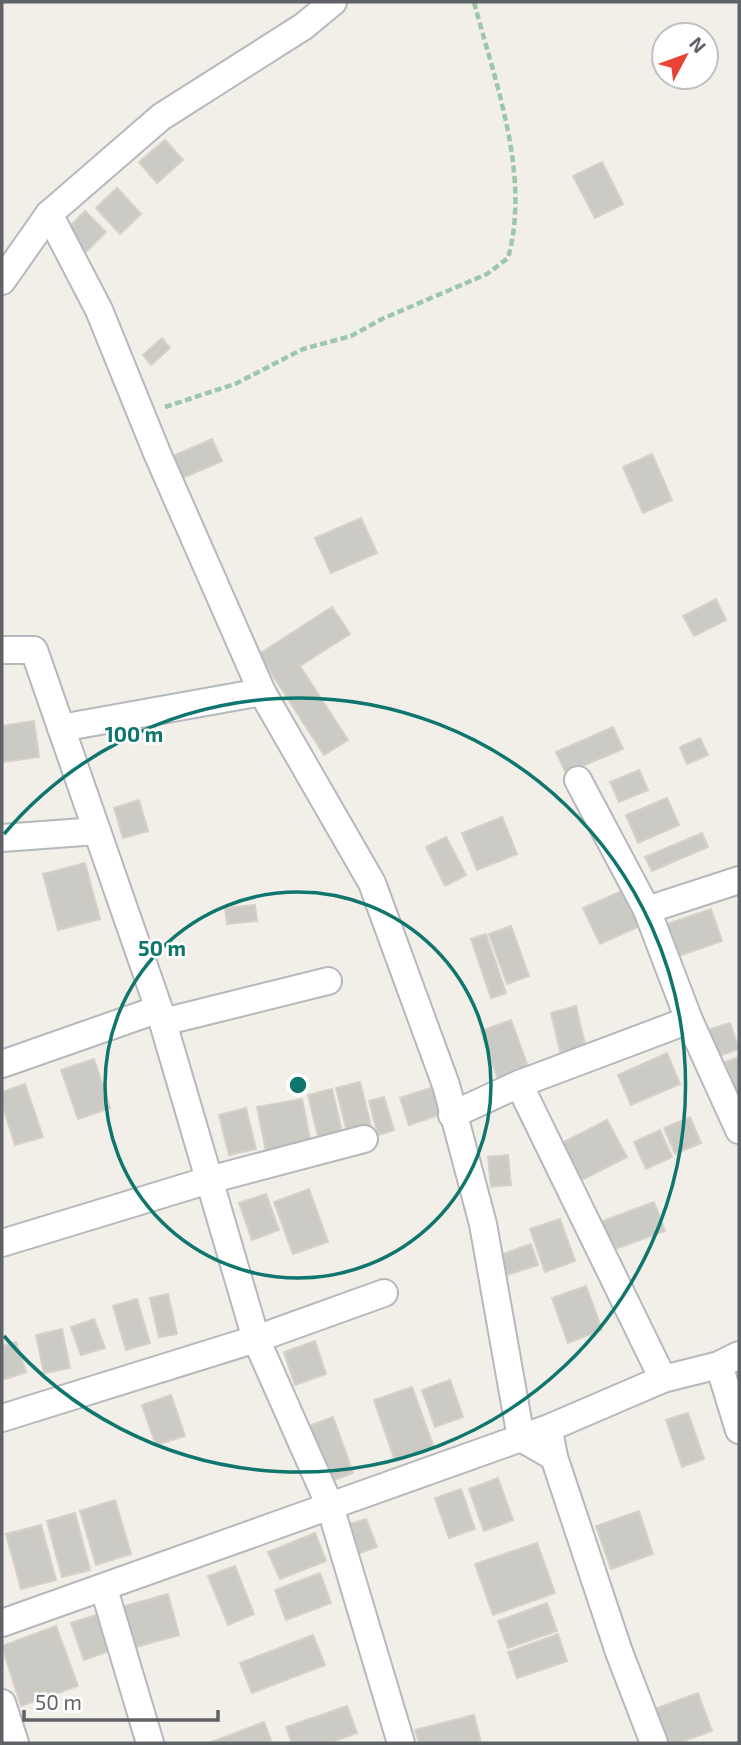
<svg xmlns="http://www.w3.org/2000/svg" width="741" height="1745" viewBox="0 0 741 1745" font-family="'Exo 2',sans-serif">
	<rect width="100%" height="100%" fill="#f1efe8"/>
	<g fill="#cccac5" stroke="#d6d1c6" stroke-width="2">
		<polygon points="165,140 183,160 157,183 139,162"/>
		<polygon points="602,162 623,204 595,218 573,176"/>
		<polygon points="117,188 141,214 120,234 96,208"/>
		<polygon points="85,211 106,232 86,252 65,231"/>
		<polygon points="162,338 170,348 151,365 143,355"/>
		<polygon points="212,439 222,461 183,478 173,456"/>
		<polygon points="652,454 672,500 643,513 623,467"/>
		<polygon points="361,518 377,553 331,573 315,538"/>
		<polygon points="716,599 726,620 694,636 683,616"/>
		<polygon points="332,607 350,634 300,666 348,740 324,755 259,654"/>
		<polygon points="34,721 39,757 2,762 2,726"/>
		<polygon points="613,727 623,749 566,773 556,752"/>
		<polygon points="700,738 708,755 687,764 680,747"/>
		<polygon points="639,770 648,790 619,802 610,782"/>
		<polygon points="667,798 679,825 638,843 626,815"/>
		<polygon points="139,800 148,831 123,838 114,808"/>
		<polygon points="502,817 517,854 477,870 462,833"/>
		<polygon points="702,833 708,847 652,871 645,857"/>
		<polygon points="446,837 466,875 445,886 426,847"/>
		<polygon points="85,863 100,919 58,930 43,874"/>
		<polygon points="624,890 640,926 600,944 583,908"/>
		<polygon points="255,905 257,921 227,924 225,908"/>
		<polygon points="711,909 722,941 676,957 664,925"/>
		<polygon points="511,926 529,976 507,984 489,934"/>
		<polygon points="486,934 506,993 491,998 471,939"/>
		<polygon points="576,1006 586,1049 561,1055 551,1013"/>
		<polygon points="511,1020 530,1072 499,1082 481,1031"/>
		<polygon points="730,1023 739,1049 714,1058 705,1031"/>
		<polygon points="667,1053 680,1084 631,1105 618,1075"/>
		<polygon points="739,1057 739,1096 738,1097 725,1062"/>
		<polygon points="94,1059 110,1108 78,1119 61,1070"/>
		<polygon points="360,1082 373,1134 349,1140 336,1088"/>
		<polygon points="25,1084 43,1137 15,1145 2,1104 2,1092"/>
		<polygon points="433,1087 442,1114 409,1125 400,1098"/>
		<polygon points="332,1089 344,1140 320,1145 308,1095"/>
		<polygon points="384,1097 394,1130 378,1135 369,1101"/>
		<polygon points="302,1099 312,1148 267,1156 257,1107"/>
		<polygon points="246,1108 256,1149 229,1155 219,1115"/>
		<polygon points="690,1117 701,1143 675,1154 664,1128"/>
		<polygon points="607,1120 627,1157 582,1180 562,1143"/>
		<polygon points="660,1130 672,1157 646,1169 634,1142"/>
		<polygon points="508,1155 511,1185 491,1187 488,1157"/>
		<polygon points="309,1189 328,1242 293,1254 274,1202"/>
		<polygon points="266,1194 279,1230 252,1240 239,1203"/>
		<polygon points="654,1202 665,1231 607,1252 597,1223"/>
		<polygon points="560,1219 575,1261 545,1272 530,1229"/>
		<polygon points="531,1244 538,1265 507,1275 500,1255"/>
		<polygon points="586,1286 602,1330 568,1343 552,1298"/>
		<polygon points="168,1294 177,1334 159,1337 150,1298"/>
		<polygon points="137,1299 150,1343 126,1350 113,1306"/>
		<polygon points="94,1319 105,1348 81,1355 71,1327"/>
		<polygon points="62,1329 70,1368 44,1373 36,1335"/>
		<polygon points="315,1341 326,1374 295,1385 284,1352"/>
		<polygon points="16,1342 26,1372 2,1380 2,1346"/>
		<polygon points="450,1380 463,1417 435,1427 422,1390"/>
		<polygon points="412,1387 434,1448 395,1461 374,1400"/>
		<polygon points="171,1395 185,1436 156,1445 142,1405"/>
		<polygon points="688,1413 704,1459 682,1467 666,1420"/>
		<polygon points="333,1417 353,1473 323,1484 303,1428"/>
		<polygon points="498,1478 513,1520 484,1531 469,1489"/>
		<polygon points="461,1489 475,1529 449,1538 435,1498"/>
		<polygon points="115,1500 131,1554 96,1565 80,1511"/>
		<polygon points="639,1511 653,1554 611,1569 596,1526"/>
		<polygon points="75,1513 90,1570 62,1577 47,1521"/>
		<polygon points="366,1519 377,1547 357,1554 347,1525"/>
		<polygon points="41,1525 56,1580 21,1589 6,1534"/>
		<polygon points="315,1533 326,1561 280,1579 268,1552"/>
		<polygon points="537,1543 555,1593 493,1615 475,1564"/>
		<polygon points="235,1566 254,1614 228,1625 208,1576"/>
		<polygon points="320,1573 331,1603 286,1620 275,1590"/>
		<polygon points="168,1594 179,1635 129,1649 118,1608"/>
		<polygon points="547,1603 557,1631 508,1648 498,1621"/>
		<polygon points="96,1615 109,1651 84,1660 71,1623"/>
		<polygon points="56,1626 78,1686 21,1706 2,1646"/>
		<polygon points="558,1634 567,1661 517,1678 508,1652"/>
		<polygon points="313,1635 325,1665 252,1693 240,1663"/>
		<polygon points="698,1693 712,1731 678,1743 663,1743 651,1710"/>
		<polygon points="347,1706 357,1733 329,1743 292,1743 286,1727"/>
		<polygon points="474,1715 481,1743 419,1743 415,1730"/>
		<polygon points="264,1722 272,1743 209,1743"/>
	</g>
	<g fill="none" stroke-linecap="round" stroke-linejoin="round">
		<defs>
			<g id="minor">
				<polyline points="49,214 99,310 157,453 262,692"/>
				<polyline points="2,281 49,214 161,117 304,26 333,2"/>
				<polyline points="2,650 34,650 159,1009 256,1339 330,1506 401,1743"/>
				<polyline points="61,728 262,692 372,883 446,1085 483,1224 521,1438 554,1457"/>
				<polyline points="578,780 647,910 689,1020"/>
				<polyline points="2,838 97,831"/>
				<polyline points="647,910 739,880"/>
				<polyline points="163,1022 328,981"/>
				<polyline points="2,1064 159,1009"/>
				<polyline points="519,1084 663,1379"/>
				<polyline points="452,1115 519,1084 689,1020 739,1130"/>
				<polyline points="2,1243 209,1180 364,1139"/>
				<polyline points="719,1365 739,1430"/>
				<polyline points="2,1418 256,1339 384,1293"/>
				<polyline points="551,1441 554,1457 619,1652 654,1743"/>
				<polyline points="104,1589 150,1743"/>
				<polyline points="2,1623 549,1428 663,1379 719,1365 739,1355"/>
				<polyline points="2,1703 15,1743"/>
			</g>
		</defs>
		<use href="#minor" stroke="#b5b8bc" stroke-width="30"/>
		<path stroke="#9cc7a9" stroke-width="4.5" stroke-dasharray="7 3.5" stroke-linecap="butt" d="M 165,407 L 235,384 L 303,349 L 351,336 L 382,319 L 487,274 L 508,258 C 531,175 495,82 474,2"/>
		<use href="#minor" stroke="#fff" stroke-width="26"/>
	</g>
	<g fill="none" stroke="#0f766e" stroke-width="3.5">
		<circle cx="298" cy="1085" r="193"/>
		<path d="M4 834A387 387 0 1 1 4 1336"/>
	</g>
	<circle cx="298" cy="1085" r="10" fill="#0f766e" stroke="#fff" stroke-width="3.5"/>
	<g font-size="21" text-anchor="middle" font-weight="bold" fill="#0f766e" stroke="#fff" stroke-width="5" stroke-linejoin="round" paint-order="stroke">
		<text x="134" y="742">100 m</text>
		<text x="162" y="956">50 m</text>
	</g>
	<rect width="741" height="1745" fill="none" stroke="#5f6368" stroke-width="7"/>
	<g transform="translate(685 56) rotate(49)"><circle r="33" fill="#ffffff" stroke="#bfc1c3" stroke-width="2"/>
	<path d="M0-5L12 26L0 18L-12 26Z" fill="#ea4335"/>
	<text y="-10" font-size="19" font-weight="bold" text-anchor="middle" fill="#5f6368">N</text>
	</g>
	<path d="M24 1710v10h194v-10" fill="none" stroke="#5f6368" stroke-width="3.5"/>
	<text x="35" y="1710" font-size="21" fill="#5f6368" stroke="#ffffff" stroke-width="5" paint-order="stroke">50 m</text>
</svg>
